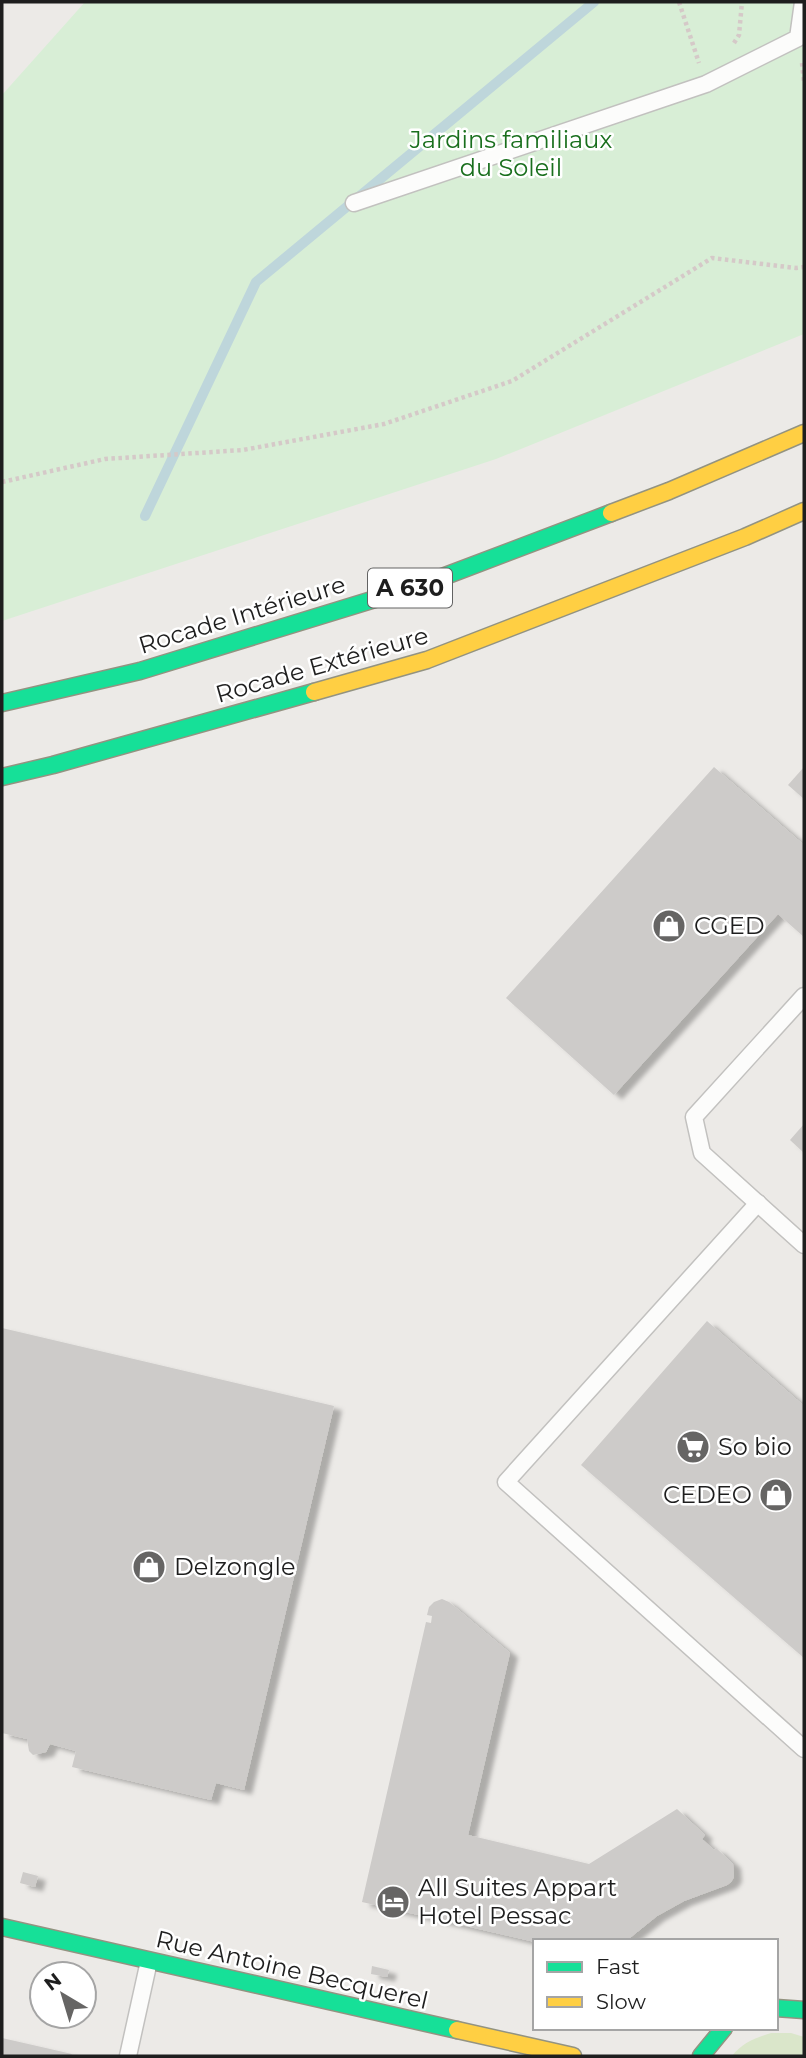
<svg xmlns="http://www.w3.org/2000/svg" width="806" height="2058" viewBox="0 0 806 2058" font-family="Montserrat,sans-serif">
	<defs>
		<filter id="shadow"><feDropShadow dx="8" dy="4.5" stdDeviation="2" flood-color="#0004"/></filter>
	</defs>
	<rect width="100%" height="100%" fill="#eceae7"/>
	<path fill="#dae6ca" d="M 771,2033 L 791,2033 L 804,2037 L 804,2056 L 732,2056 C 742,2043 755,2038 771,2033 Z"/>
	<polygon fill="#d8eed6" points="85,2 804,2 804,334 496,459 2,621 2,95"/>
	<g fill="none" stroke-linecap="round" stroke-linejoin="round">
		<polyline stroke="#bed6db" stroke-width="10" points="145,516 256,282 594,2"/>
	</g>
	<g fill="#cdcbc9" filter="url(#shadow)">
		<polygon points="714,767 804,845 804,937 778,914 614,1095 506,998"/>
		<polygon points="804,767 804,799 788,785"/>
		<polygon points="804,1124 804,1153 790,1140"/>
		<polygon points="707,1321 804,1406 804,1658 581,1465"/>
		<polygon points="2,1328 334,1406 244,1790 216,1783 211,1800 72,1767 76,1751 50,1744 46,1752 33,1755 29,1751 27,1739 2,1733"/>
		<polygon points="442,1599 449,1602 510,1653 468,1835 589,1864 677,1809 705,1835 702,1839 714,1850 716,1848 733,1864 734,1877 731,1882 727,1885 684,1901 657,1916 626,1941 535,1942 362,1902 426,1622 431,1623 432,1616 427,1615 429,1607 434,1602"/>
		<polygon points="23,1872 38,1876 35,1887 20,1883"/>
		<polygon points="372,1966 389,1970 387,1977 371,1974"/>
		<polygon points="2,2038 72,2054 71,2056 2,2056"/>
	</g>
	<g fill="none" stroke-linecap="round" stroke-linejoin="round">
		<defs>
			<g id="lane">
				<polyline points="354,203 706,84 798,38 803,2"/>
				<polyline points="804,996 694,1117 702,1153 804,1245"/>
				<polyline points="758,1203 506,1482 804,1749"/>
				<polyline points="128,2056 149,1961"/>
			</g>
			<g id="fast">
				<polyline points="2,703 140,671 424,584 611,513"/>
				<polyline points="2,777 53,765 314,692"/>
				<polyline points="2,1927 457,2030"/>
				<polyline points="776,2008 804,2010"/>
				<polyline points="701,2056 724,2028"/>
			</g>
			<g id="slow">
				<polyline points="611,513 669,491 804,433"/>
				<polyline points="314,692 427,660 745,537 804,511"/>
				<polyline points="457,2030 573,2056"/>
			</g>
		</defs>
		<use href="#lane" stroke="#c2c1bf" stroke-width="19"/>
		<use href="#fast" stroke="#939381" stroke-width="19"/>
		<use href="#slow" stroke="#939381" stroke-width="19"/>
		<g stroke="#d5c9c8" stroke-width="4.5" stroke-dasharray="3.5 3.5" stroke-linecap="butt">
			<polyline points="679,2 699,63"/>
			<polyline points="734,43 739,35 742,2"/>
			<polyline points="802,63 804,83"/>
			<polyline points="2,482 105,459 243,450 384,424 512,381 712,258 796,268 804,267"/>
		</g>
		<use href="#lane" stroke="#fcfcfb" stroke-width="16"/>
		<use href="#fast" stroke="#16e098" stroke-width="16"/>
		<use href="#slow" stroke="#ffcf43" stroke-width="16"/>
	</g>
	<defs>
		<symbol id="shop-disc" viewBox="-11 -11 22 22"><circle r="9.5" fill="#666564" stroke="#fff"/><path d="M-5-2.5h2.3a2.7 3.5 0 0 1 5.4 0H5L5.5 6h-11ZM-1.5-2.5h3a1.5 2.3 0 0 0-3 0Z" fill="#fff"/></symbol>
		<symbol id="supermarket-disc" viewBox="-11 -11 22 22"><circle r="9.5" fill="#666564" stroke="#fff"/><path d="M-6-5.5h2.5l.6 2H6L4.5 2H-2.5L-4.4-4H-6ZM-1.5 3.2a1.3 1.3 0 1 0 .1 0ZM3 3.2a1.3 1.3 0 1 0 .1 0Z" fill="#fff"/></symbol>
		<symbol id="hotel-disc" viewBox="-11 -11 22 22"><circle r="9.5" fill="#666564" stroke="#fff"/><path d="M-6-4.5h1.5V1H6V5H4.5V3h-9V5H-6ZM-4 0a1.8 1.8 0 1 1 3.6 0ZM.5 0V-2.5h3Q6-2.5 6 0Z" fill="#fff"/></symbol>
	</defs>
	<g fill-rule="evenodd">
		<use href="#shop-disc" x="650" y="907" width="38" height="38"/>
		<use href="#supermarket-disc" x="674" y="1428" width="38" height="38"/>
		<use href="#shop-disc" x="757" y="1476" width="38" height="38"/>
		<use href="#shop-disc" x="130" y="1548" width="38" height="38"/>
		<use href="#hotel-disc" x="374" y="1883" width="38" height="38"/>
	</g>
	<g text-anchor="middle" stroke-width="5" stroke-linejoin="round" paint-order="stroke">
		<rect fill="#fff" stroke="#626262" stroke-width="2" x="368" y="568.5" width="84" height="39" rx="5"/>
		<g font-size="23" font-weight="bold" fill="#1e1e1e">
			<text x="410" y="596">A 630</text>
		</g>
		<g font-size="24" fill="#196f1d" stroke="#fff">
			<text x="511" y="148">Jardins familiaux<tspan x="511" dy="28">du Soleil</tspan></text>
		</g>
		<g font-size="24" fill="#1e1e1e" stroke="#fff">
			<text transform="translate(242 615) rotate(-17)" y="8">Rocade Intérieure</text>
			<text transform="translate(322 665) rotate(-16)" y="8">Rocade Extérieure</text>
			<text transform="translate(292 1970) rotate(13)" y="8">Rue Antoine Becquerel</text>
		</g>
		<g font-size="24" fill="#1e1e1e" stroke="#fff" text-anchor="start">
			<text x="694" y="934">CGED</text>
			<text x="718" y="1455">So bio</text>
			<text x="752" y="1503" text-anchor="end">CEDEO</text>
			<text x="174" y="1575">Delzongle</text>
			<text x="418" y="1896">All Suites Appart<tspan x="418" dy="28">Hotel Pessac</tspan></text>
		</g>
	</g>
	<rect width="806" height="2058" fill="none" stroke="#1e1e1e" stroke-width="7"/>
	<rect x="533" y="1939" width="245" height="91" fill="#ffffff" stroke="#a5a5a5" stroke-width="2"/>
	<rect x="547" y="1962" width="35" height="10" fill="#16e098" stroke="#a5a5a5" stroke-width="2"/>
	<text x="596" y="1974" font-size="21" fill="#1e1e1e">Fast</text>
	<rect x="547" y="1997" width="35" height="10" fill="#ffcf43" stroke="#a5a5a5" stroke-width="2"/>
	<text x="596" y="2009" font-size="21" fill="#1e1e1e">Slow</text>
	<g transform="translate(63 1995) rotate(322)"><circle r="33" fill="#ffffff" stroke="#a5a5a5" stroke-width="2"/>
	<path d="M0-5L12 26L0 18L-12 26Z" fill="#666564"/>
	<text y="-10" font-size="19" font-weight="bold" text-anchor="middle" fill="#1e1e1e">N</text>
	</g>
</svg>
